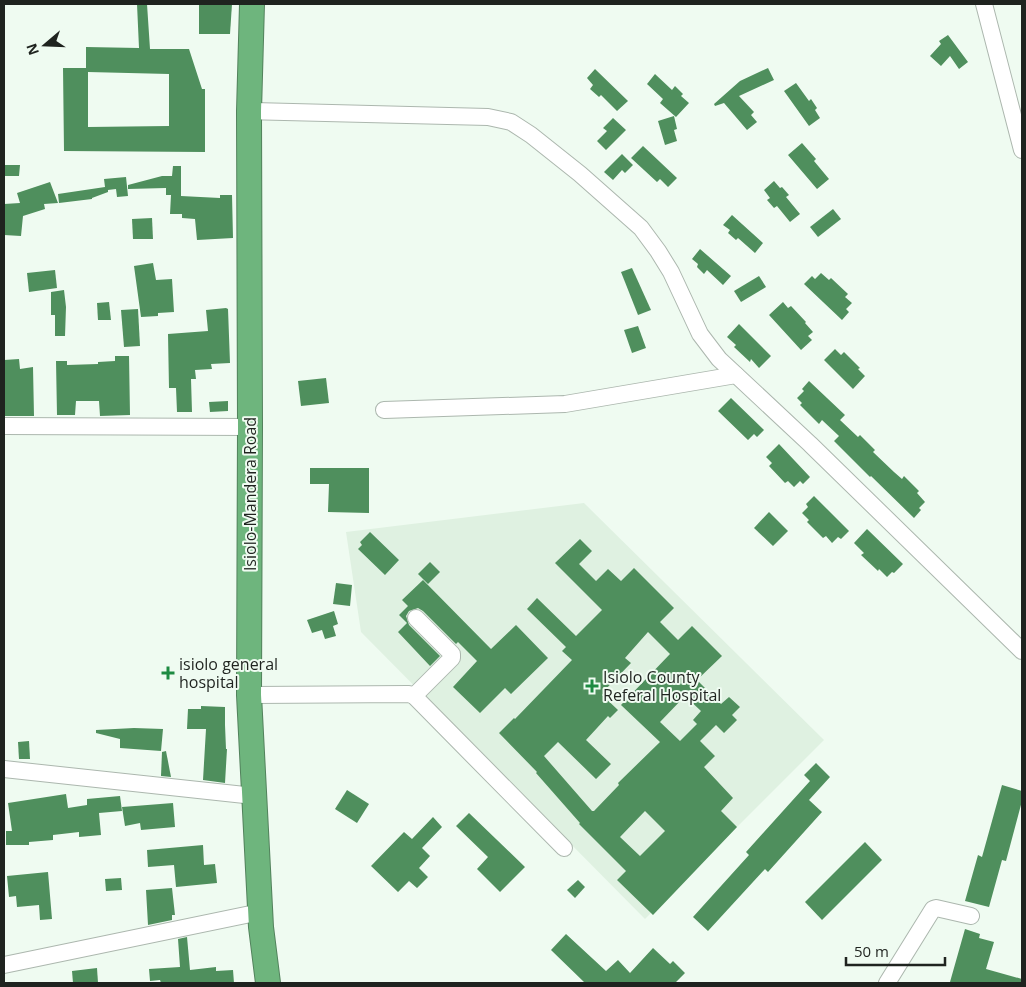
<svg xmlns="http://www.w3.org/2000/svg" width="1026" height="987" viewBox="0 0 1026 987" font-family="'Open Sans',sans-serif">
	<rect width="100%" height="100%" fill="#effbf1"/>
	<polygon fill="#dff1e1" points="584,503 824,740 645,919 361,632 346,532"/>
	<g fill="#4f8f5d" fill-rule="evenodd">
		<path d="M 137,4 L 147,4 L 150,49 L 189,49 L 202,89 L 205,89 L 205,152 L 64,151 L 63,68 L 86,68 L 86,47 L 139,48 ZM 88,72 L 169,74 L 169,126 L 88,127 Z"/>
		<polygon points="199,4 232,4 230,34 199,34"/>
		<polygon points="948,35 968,62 959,69 950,56 941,66 930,56 941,44 939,41"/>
		<polygon points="768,68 774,80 739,96 754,112 751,115 757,122 747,130 724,103 715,106 714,104 740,81"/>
		<polygon points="595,69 628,101 617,111 601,95 599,97 590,89 593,85 587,78"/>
		<polygon points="655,74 672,90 675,86 683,94 681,96 689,103 676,117 660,103 663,99 647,84"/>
		<polygon points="796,83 809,101 811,99 817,108 815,110 820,118 809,126 784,91"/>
		<polygon points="674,116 677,129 674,130 677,141 665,145 658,121"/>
		<polygon points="613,118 626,130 606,150 597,141 607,131 603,128"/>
		<polygon points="802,143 816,159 814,161 829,179 817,189 788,155"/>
		<polygon points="643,146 677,178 668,187 660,179 657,182 631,158"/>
		<polygon points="622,154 633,165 625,173 622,170 613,180 604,172"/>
		<polygon points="4,165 20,165 19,176 4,176"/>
		<polygon points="173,166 181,166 181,196 220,198 220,195 232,195 233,238 197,240 195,219 182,218 182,214 170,214 171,195 166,195 166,188 128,189 128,185 162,176 172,176"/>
		<polygon points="126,177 128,196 117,197 116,189 108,190 108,192 92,198 92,199 59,203 58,194 105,187 104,179"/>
		<polygon points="774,181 780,188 782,187 789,195 786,197 800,214 790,222 777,206 774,208 767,200 770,198 764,190"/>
		<polygon points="50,182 58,203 44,204 45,209 23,216 21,236 4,235 4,204 20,203 17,193"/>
		<polygon points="833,209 841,219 818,237 810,227"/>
		<polygon points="732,215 763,243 755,253 738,238 736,240 728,233 730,230 723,225"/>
		<polygon points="152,218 153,239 133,239 132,219"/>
		<polygon points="700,249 731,276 723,285 707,270 704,274 697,267 698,264 692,259"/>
		<polygon points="153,263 156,280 172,279 174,312 158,313 158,316 141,317 134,266"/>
		<polygon points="632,268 651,310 638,315 621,272"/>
		<polygon points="55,270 57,288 29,292 27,273"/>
		<polygon points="821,273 829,280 831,278 848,294 845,297 852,303 846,309 849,312 842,320 804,284 812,276 815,279"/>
		<polygon points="759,276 766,287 741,302 734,291"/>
		<polygon points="64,290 66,307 65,336 55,336 55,315 51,315 51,292"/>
		<polygon points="109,302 111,320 98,320 97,303"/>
		<polygon points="783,302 788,308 791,306 806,322 805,323 813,332 808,336 812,340 801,350 769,315"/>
		<polygon points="226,308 228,309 230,363 211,364 212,369 195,370 196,379 191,379 192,412 177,412 176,388 169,388 168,334 208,331 206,310"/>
		<polygon points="138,309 140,346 124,347 121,310"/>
		<polygon points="739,324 771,356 759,368 751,359 750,362 734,347 736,345 727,337"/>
		<polygon points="638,326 646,348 632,353 624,330"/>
		<polygon points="835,349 841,355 844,352 860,368 858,369 865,376 853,389 824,360"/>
		<polygon points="115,356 129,356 130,415 100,416 99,401 76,401 75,415 57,415 56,361 67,361 67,365 98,364 98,362 115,361"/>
		<polygon points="19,359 20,369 33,367 34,416 4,416 4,360"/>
		<polygon points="326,378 329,403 301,406 298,381"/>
		<polygon points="809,381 845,415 840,420 858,437 860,435 875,450 873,452 894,472 902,479 904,476 919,491 917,493 925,502 919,508 921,510 914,518 871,476 870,477 834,441 839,436 822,420 819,424 800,405 802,403 797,398 804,391 802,389"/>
		<polygon points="731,398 764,430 757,437 754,434 748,440 718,411"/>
		<polygon points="228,401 228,411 210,412 209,402"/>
		<polygon points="779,444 810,477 803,484 800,481 794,487 788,481 785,483 769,466 772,463 766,457"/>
		<polygon points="310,468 369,468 369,513 328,512 329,484 310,484"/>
		<polygon points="814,496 849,531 841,539 838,537 832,543 826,536 823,538 807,522 809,520 802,513 808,507 806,504"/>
		<polygon points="769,512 788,531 773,546 754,528"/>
		<polygon points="867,529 903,564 894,573 892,572 887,577 879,569 878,571 861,555 864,553 854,543"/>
		<polygon points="370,532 399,560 385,575 358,549 362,545 360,542"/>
		<path d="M 580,539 L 592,551 L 579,564 L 596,581 L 608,569 L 621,581 L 634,568 L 674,608 L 660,622 L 678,640 L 692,626 L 722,656 L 697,680 L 721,704 L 729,697 L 740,707 L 732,715 L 737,720 L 724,733 L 716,725 L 700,741 L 715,756 L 704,767 L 733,798 L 721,811 L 737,827 L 653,915 L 617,880 L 626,871 L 579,824 L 580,823 L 536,773 L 537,772 L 499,733 L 514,718 L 515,719 L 572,660 L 562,651 L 566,647 L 527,609 L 537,598 L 576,636 L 602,610 L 555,563 ZM 648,632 L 670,654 L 621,705 L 660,742 L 618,783 L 619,785 L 594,811 L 592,811 L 544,756 L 558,742 L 596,779 L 611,764 L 586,740 L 608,716 L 610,718 L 618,710 L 602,695 L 605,692 L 604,691 L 631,663 L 625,658 ZM 685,696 L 701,711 L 693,720 L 697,724 L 680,741 L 660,722 ZM 645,811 L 665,831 L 640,856 L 620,837 Z"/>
		<polygon points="430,562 440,572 428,584 418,574"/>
		<polygon points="423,580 491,649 516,625 548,658 511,694 505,688 480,713 453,687 477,661 458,642 456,644 423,611 418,608 409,611 406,616 409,625 440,656 430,666 398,632 407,623 399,615 408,606 402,600"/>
		<polygon points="336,583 352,585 350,606 333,604"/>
		<polygon points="334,611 338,624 333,626 336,636 325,639 322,630 312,633 307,620"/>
		<polygon points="201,706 225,707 225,725 226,749 227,749 225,783 203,780 206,729 187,729 188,709 201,709"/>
		<polygon points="134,728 163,729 161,751 120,748 120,739 96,733 96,730"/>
		<polygon points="29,741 30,759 19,759 18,742"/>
		<polygon points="166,751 171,777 161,776 162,752"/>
		<polygon points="816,763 830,777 809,800 822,812 768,872 765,869 708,931 693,917 749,855 746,852 810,781 804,775"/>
		<polygon points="1002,785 1022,791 1022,801 1006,861 1002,860 989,907 965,901 978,855 982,857"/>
		<polygon points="347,790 369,804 357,823 335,809"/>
		<polygon points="66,794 68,808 87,805 87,799 120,796 122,811 99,813 101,835 79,837 79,832 53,835 53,840 29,842 29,845 6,845 6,831 12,831 8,803"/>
		<polygon points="173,803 175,827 141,830 140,823 125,826 122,807"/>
		<polygon points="469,813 525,867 500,892 477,869 488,857 456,826"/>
		<polygon points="433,817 442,827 422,848 430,856 419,868 428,877 417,888 409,881 398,892 371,866 404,832 412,839"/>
		<polygon points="865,842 882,860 822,920 805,902"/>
		<polygon points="203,845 204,865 215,864 217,883 176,887 174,865 148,867 147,850"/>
		<polygon points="48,872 52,919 40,920 39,905 17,907 16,896 9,897 7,876"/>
		<polygon points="121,878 122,890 106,891 105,879"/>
		<polygon points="578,880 585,887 575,898 567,890"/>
		<polygon points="172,888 175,915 172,915 172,920 148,925 146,890"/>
		<polygon points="965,929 980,934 979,938 994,942 986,969 1022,979 1022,983 957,983 950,982"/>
		<polygon points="566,934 606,971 618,960 630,973 653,948 670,964 673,961 685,973 675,983 585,983 551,950"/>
		<polygon points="187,937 190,970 216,967 216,971 233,970 234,983 161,983 160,980 150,981 149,969 180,967 178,939"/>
		<polygon points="97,968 98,983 73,983 72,971"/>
	</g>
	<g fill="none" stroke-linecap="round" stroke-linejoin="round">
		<defs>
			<g id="minor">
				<polyline points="984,4 1022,150"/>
				<polyline points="249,111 488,117 511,122 531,135 580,174 641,228 658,251 671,272 700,334 719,359 810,444 1022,651"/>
				<polyline points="384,410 565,404 736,375"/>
				<polyline points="4,426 250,427"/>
				<polyline points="249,695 409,694 414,696 564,848"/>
				<polyline points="414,696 452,658 452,654 416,618"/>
				<polyline points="4,769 254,796"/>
				<polyline points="4,965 260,912"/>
				<polyline points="887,983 933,909 936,908 971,916"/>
			</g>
			<polyline id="highway" points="252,4 249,111 250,427 249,695 261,927 268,983"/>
		</defs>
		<use href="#minor" stroke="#acb7ae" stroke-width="18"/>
		<use href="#highway" stroke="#52825c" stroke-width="26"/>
		<use href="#minor" stroke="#fff" stroke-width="16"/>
		<use href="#highway" stroke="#6eb57d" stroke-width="24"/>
	</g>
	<g fill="#1d8a41" stroke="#effbf1" stroke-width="2">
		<path d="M165.5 665.5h5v5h5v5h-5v5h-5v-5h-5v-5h5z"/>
		<path d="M589.5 678.5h5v5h5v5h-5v5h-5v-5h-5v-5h5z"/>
	</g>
	<g text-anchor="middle" stroke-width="4" stroke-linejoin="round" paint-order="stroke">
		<g font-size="16" fill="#1f231f" stroke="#effbf1">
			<text transform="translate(250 494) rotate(-90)" y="6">Isiolo-Mandera Road</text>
		</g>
		<g font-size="16" fill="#1f231f" stroke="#effbf1" text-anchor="start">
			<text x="179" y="670">isiolo general<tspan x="179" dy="18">hospital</tspan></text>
			<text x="603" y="683">Isiolo County<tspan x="603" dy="18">Referal Hospital</tspan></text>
		</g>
	</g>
	<rect width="1026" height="987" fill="none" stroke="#1f231f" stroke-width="10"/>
	<g transform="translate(45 45) rotate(251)" stroke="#effbf1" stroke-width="4" paint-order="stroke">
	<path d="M0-4L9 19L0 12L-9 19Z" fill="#1f231f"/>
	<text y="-8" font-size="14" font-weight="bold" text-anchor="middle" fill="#1f231f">N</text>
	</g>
	<path d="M846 957v8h99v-8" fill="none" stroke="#1f231f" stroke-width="2.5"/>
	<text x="854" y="957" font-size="15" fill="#1f231f" stroke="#effbf1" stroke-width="4" paint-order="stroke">50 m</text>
</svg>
